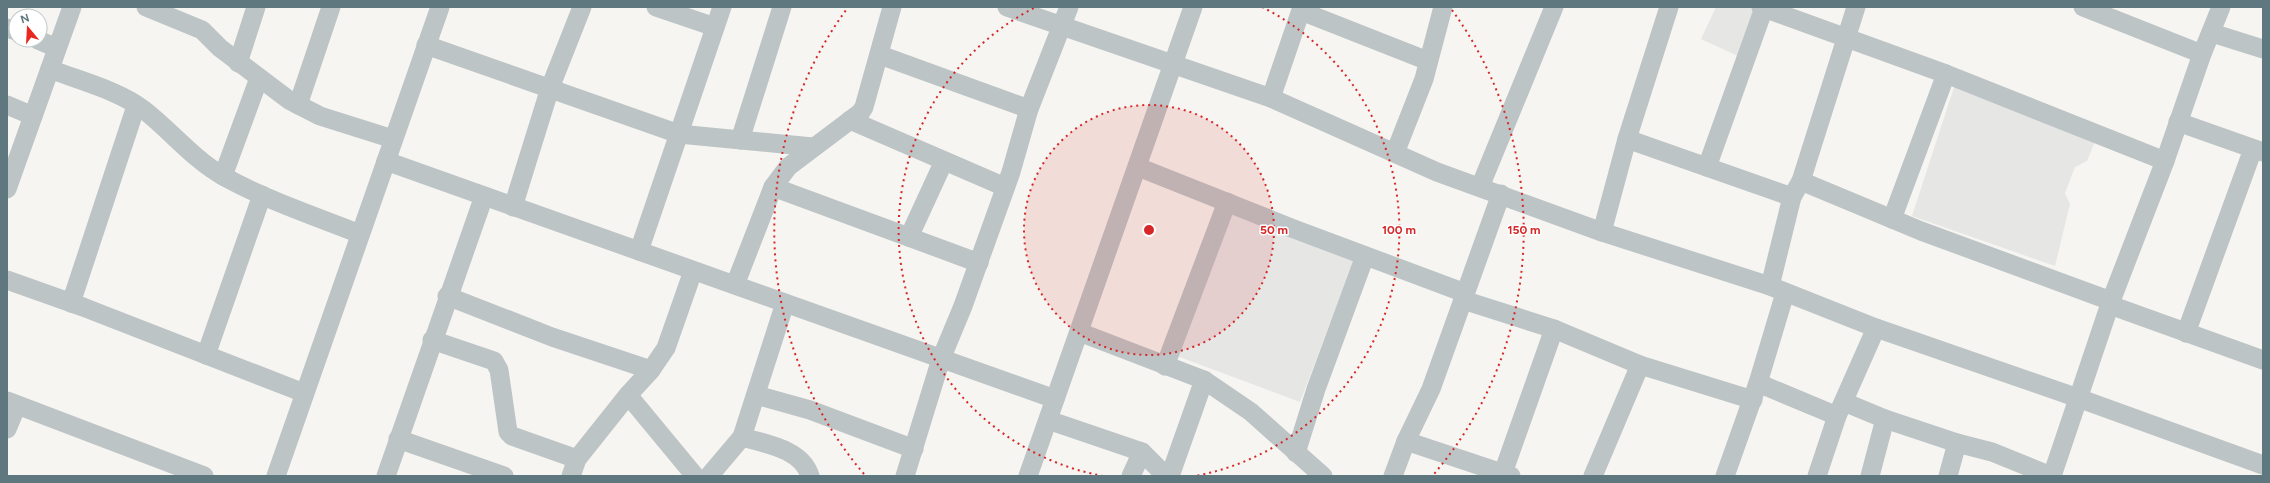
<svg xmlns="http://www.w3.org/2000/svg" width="2270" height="483" viewBox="0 0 2270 483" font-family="Figtree,sans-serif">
	<rect width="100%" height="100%" fill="#f6f5f1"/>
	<g fill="#e6e6e5">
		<polygon points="1716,7 1754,7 1759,9 1738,56 1701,39"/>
		<polygon points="1957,78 2100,129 2087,161 2075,167 2065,193 2070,204 2055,266 1912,216"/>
		<polygon points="1229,211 1355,258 1300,402 1174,355"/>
	</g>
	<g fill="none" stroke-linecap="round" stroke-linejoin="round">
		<g stroke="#bdc4c6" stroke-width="19">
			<polyline points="146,7 202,30 220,48 289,100 320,116 393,139"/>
			<polyline points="656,7 715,27"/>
			<polyline points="1007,7 1271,98 1437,172 1602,232 1770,286 1876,328 2078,398 2263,465"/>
			<polyline points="1761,7 1946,74 2165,161"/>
			<polyline points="2083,7 2202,54"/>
			<polyline points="1301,11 1428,61"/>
			<polyline points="7,28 16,31"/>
			<polyline points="2212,33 2263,49"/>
			<polyline points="38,40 57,48"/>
			<polyline points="426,45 679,134 813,147"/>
			<polyline points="880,55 1029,109"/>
			<polyline points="238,63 256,7"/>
			<path d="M 50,69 C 80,81 118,90 144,110 C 171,131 193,159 223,176 C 266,200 314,216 360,234"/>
			<polyline points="1271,98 1302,7"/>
			<polyline points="7,105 33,116"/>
			<polyline points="298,105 331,7"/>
			<polyline points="850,120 1005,187"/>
			<polyline points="2178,122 2263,152"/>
			<polyline points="1627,139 1792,197"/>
			<polyline points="740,140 782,7"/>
			<polyline points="1395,153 1424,79 1443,7"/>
			<polyline points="386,161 1055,399"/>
			<polyline points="1138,167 1294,229 1465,293"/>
			<polyline points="1707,167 1764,8"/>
			<polyline points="223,176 259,78"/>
			<polyline points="1801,181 1921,231 2111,301"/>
			<polyline points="773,187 979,263"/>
			<polyline points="1480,187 1554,7"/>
			<polyline points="7,189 72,7"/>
			<polyline points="513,207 550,88 582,7"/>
			<polyline points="1892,219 1946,74"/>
			<polyline points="1602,232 1627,139 1669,7"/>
			<polyline points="909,237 944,161"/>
			<polyline points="639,251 722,7"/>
			<polyline points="7,280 83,307 304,393"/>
			<polyline points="735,285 773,187 788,167 861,112 864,107 892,7"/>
			<polyline points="1770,286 1792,197 1801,181 1856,7"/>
			<polyline points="447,296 552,337 651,370"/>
			<polyline points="1463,300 1554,329 1640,365 1753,400"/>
			<polyline points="71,303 136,106"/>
			<polyline points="2110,305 2263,360"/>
			<polyline points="1079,332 1204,380 1251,412 1323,476"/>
			<polyline points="2186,333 2253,149"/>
			<polyline points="432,340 494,361 499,370 508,432 512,436 577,459"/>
			<polyline points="206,355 262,195"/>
			<polyline points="1165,366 1227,202"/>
			<polyline points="1758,383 1837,416"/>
			<polyline points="628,395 695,476"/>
			<polyline points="756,395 810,410 914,449"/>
			<polyline points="7,401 204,476"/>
			<polyline points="1844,402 1885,419 1957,443"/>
			<polyline points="1048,420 1142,452 1166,476"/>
			<polyline points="7,429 17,405"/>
			<path d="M 742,437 C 766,444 802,449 810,476"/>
			<polyline points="398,439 504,476"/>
			<polyline points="1406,441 1511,476"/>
			<polyline points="1296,453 1316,389 1365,256"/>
			<polyline points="1503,473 1554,329"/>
			<polyline points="276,476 440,7"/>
			<polyline points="386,476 484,196"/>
			<polyline points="571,476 577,459 628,395 651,370 666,348 693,271"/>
			<polyline points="709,476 742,437 785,303"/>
			<polyline points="905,476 941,359 963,306 1011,172 1029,109 1069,7"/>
			<polyline points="1028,476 1193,7"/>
			<polyline points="1131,476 1142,452"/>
			<polyline points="1170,476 1204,380"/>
			<polyline points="1393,476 1406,441 1431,389 1501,194"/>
			<polyline points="1593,476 1640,365"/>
			<polyline points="1725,476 1758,383 1785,293"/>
			<polyline points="1817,476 1837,416 1876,328"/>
			<polyline points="1870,476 1885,419"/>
			<polyline points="1948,476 1957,443 1992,452 2051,476"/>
			<polyline points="2052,476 2111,301 2165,161 2202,54 2221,7"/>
		</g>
	</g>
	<circle cx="1149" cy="230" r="125" fill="#d62828" fill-opacity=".12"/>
	<g fill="none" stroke="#d62828" stroke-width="2" stroke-dasharray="2 4">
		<circle cx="1149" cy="230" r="125"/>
		<path d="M1103 476A250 250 0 0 1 1036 7M1262 7A250 250 0 0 1 1195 476"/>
		<path d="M864 474A375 375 0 0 1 846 10M1452 10A375 375 0 0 1 1434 474"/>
	</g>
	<circle cx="1149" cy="230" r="6" fill="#d62828" stroke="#fff" stroke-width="2"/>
	<g font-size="12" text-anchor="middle" font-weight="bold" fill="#d62828" stroke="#fff" stroke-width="3" stroke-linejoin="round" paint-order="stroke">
		<text x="1274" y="234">50 m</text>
		<text x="1399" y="234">100 m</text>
		<text x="1524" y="234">150 m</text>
	</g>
	<rect width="2270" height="483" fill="none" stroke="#5f777e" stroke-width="16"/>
	<g transform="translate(28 28) rotate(342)"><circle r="19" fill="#ffffff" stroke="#bfc9cb"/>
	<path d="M0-3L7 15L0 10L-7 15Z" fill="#e8271f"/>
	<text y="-6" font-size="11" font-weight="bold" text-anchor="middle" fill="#5f777e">N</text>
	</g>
</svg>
